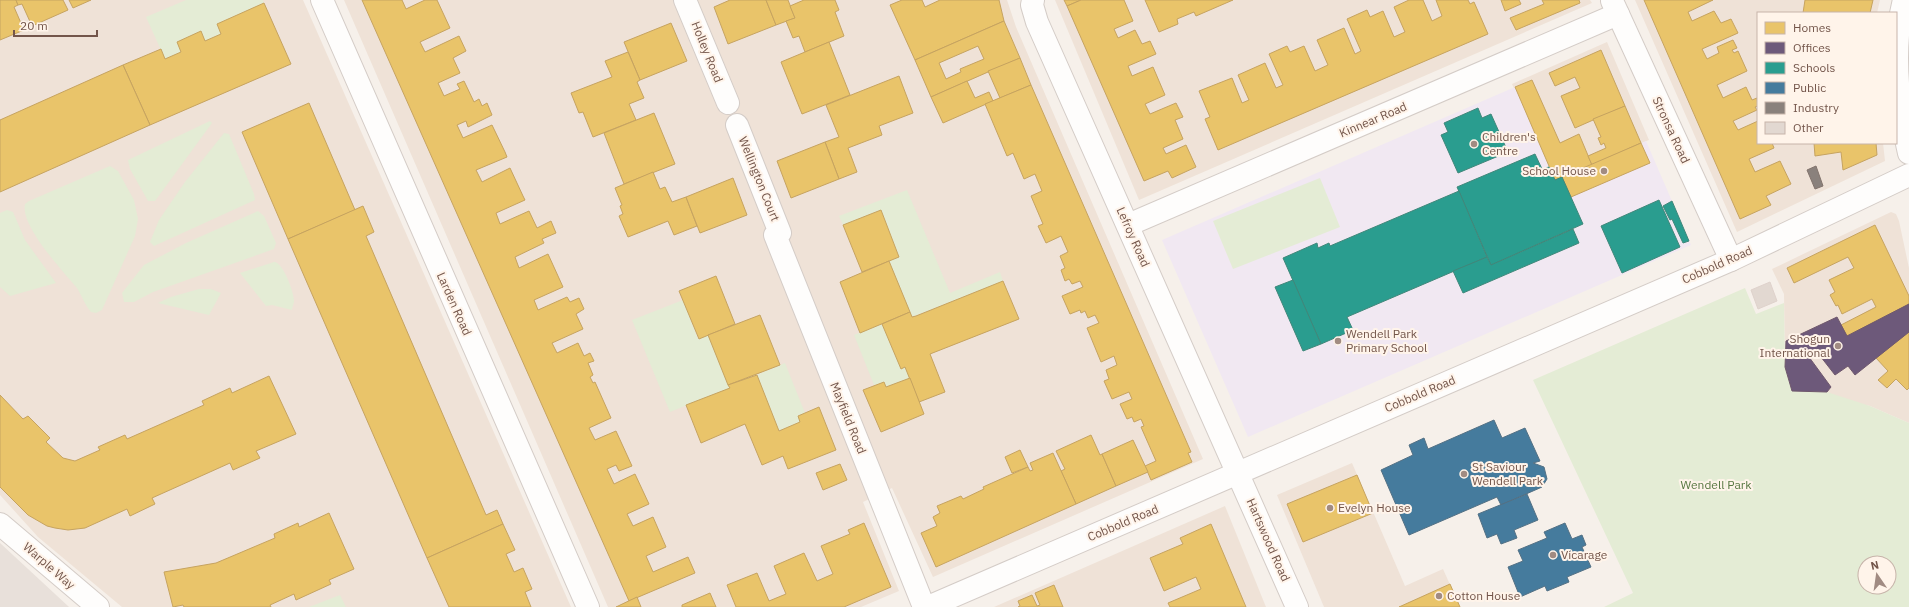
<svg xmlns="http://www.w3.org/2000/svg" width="1909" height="607" viewBox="0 0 1909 607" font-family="'IBM Plex Sans',sans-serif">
	<rect width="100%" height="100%" fill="#f6f0ea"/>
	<g fill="#efe2d7">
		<polygon points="0,0 303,0 571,607 122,607 38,537 0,495"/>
		<polygon points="344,0 1007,0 1016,27 1203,459 933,577 892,488 863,502 899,591 861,607 608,607"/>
		<polygon points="1055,0 1590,0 1592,3 1139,200"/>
		<polygon points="1635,0 1880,0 1877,13 1758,13 1758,143 1883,143 1885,161 1737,232"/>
		<polygon points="1607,42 1649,140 1555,180 1512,84"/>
		<polygon points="1891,212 1896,214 1899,221 1909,268 1909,423 1870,406 1792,391 1785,367 1784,294 1772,269"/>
		<polygon points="1352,463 1405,586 1443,569 1460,607 1324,607 1277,495"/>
		<polygon points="1225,506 1266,607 994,607"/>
	</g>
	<polygon fill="#e8e0da" points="0,543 69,607 0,607"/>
	<polygon fill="#f1e8f2" points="1515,87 1555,180 1646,141 1691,245 1248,437 1162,240"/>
	<g fill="#e4ecd5" fill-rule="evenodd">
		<polygon points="186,0 263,0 264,3 217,24 221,34 205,41 201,31 177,42 181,52 165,59 146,17"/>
		<polygon points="210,121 212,123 158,197 155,201 148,201 130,169 128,160"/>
		<polygon points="224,133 229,134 254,194 255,200 154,246 150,242 159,220 185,182"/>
		<path d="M 110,166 L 118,171 L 134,200 L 138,219 L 135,236 L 102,310 L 96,313 L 91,312 C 85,305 82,296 77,288 C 63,271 20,226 25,204 L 29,201 Z"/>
		<polygon points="1320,178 1340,227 1233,269 1213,221"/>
		<polygon points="907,190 950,293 1000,272 1003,281 912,317 889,261 899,257 881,210 843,225 839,216"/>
		<polygon points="7,210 13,212 25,240 56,283 10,296 0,287 0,213"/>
		<polygon points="258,211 264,216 276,243 274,249 153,292 134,302 124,302 122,293 144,265 186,243"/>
		<path d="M 274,262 C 283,262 294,292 294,301 C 294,304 292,307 292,310 L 272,305 L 266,306 L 240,273 Z"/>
		<path d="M 1745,288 L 1756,314 L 1784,303 L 1785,367 L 1792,391 L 1827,392 L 1870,406 L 1909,423 L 1909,607 L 1604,607 L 1633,593 L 1533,380 ZM 1865,563 L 1889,563 L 1889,587 L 1865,587 Z"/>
		<polygon points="199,289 211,289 221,293 209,315 158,303 171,297"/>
		<polygon points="683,300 698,339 708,335 730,388 670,412 632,320"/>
		<polygon points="882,324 901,369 905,367 910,378 886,387 884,382 874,385 854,335"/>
		<polygon points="785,363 805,413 798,416 800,422 779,431 757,375"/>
		<polygon points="340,595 346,607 309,607"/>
	</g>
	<g fill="#e9c46a" stroke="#c6a360" fill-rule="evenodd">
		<polygon points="0,0 16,0 18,5 14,7 24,30 0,40"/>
		<polygon points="16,0 63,0 68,10 32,26 22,4 18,5"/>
		<polygon points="69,0 91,0 73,8"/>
		<polygon points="362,0 402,0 406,9 425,0 437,0 450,28 420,42 425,52 459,36 466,51 453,58 460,73 438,83 444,96 460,89 457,84 464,81 474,102 479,99 482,106 487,103 492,115 468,127 466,121 457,125 463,138 492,125 505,152 507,157 476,170 482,182 510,168 523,196 525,200 496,213 500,224 529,211 537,228 551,221 556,233 542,239 544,243 515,257 519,268 548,254 563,287 534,300 538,310 567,297 570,302 579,298 584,309 576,314 583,329 552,343 557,353 578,343 584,356 590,353 594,361 588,363 593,375 590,377 593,383 595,382 611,418 589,428 595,440 616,431 632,466 619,471 616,465 607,469 614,484 635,474 649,504 627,514 633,526 653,517 666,547 646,556 653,572 688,557 695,573 629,601"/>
		<polygon points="730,0 766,0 776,25 728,44 714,7"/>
		<polygon points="766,0 788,0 795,18 776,25"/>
		<polygon points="804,0 835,0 839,10 835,12 844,36 805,52 799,36 793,38 786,21 795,18 790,6"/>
		<polygon points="902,0 922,0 925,7 940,0 999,0 1004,21 915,60 890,5"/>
		<polygon points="1064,0 1081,0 1067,6"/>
		<polygon points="1081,0 1124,0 1133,21 1114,29 1118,38 1135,30 1142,44 1150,41 1156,54 1128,66 1132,76 1153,67 1165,95 1145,104 1150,114 1176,103 1183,117 1175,120 1183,139 1163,148 1166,154 1186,145 1196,167 1172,178 1168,171 1144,181 1067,6"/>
		<polygon points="1145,0 1233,0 1196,16 1194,12 1177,19 1178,24 1159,32"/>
		<polygon points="1409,0 1423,0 1432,21 1442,16 1436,0 1468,0 1470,4 1474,2 1488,34 1218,150 1205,119 1210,117 1199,91 1232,78 1242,103 1249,100 1238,75 1265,63 1276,88 1283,85 1269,54 1287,46 1290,52 1304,46 1315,71 1328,65 1317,40 1344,28 1355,54 1361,51 1347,19 1367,10 1370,17 1383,11 1394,37 1405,32 1394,7"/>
		<polygon points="1501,0 1519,0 1521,4 1505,11"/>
		<polygon points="1542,0 1579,0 1580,3 1516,30 1510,18 1544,4"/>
		<polygon points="1644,0 1713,0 1688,12 1692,21 1714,11 1721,23 1731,19 1738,33 1702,49 1707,59 1719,53 1717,47 1733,40 1737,48 1732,50 1734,53 1738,51 1747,71 1717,85 1723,98 1746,87 1752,100 1757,98 1758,106 1755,107 1757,110 1733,121 1738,130 1758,121 1758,143 1772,143 1774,148 1749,159 1755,172 1780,161 1791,184 1766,196 1771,205 1740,219"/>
		<polygon points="1805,0 1873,0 1870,13 1803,13"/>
		<polygon points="264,3 291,64 150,125 123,65 161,49 165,59 181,52 177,42 201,31 205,41 221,34 217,24"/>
		<path d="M 1004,21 L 1020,58 L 931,97 L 915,60 ZM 978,46 L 984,59 L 960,69 L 961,72 L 946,79 L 939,63 Z"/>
		<polygon points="671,23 687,61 640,80 624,42"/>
		<polygon points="829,42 850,95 802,114 781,62"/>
		<polygon points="1601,50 1625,106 1575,128 1561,96 1580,88 1575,77 1555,86 1549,73"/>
		<polygon points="628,52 640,80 637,82 644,98 629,104 636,120 593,137 583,112 579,113 571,93 612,77 605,61"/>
		<polygon points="1020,58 1031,85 1000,98 988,71"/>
		<polygon points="123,65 150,125 0,192 0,120"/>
		<polygon points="899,76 913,113 879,126 882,135 848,148 857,172 839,179 825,142 839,137 826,105"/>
		<polygon points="1532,80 1560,143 1579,134 1592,165 1555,180 1515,87"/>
		<polygon points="967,81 975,98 989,92 993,101 943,123 931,97"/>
		<polygon points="1031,85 1191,452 1188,453 1192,462 1151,480 1145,466 1156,461 1141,427 1144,426 1141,419 1134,422 1132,417 1127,419 1120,404 1132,399 1129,392 1112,399 1104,381 1109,379 1106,370 1117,365 1114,356 1101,362 1087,328 1099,323 1095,315 1088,318 1085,311 1081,313 1080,310 1070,314 1062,296 1083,287 1080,281 1072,284 1069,279 1065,281 1061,270 1065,268 1060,256 1068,252 1061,236 1046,243 1038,226 1043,224 1031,196 1042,191 1035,174 1024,179 1013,153 1007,156 985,104"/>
		<polygon points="309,103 355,210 288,239 242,132"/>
		<polygon points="1625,106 1641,143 1592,165 1588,156 1606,148 1604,143 1601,145 1598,138 1601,137 1593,119"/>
		<polygon points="654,113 675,164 624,184 604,133"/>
		<polygon points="825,142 839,179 791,198 777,161"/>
		<polygon points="1641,143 1650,163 1571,197 1562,177"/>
		<polygon points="1814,143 1876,143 1877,155 1843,170 1841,152 1815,156"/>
		<polygon points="653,172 660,189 665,187 672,202 686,197 697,226 674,235 668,221 628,237 619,216 623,214 620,206 622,205 615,188"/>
		<polygon points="733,178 747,215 700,233 686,197"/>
		<polygon points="363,206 374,232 366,236 486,515 497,510 503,524 427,558 288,239"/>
		<polygon points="881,210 899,257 862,272 843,225"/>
		<polygon points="1875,225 1909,296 1909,304 1847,336 1841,325 1876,307 1872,299 1842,314 1838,305 1836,306 1830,295 1835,292 1829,280 1854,268 1848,257 1794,283 1787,268"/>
		<polygon points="889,261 910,312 860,333 840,282"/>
		<polygon points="716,276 735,324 699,339 679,291"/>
		<polygon points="1003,281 1019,319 930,354 945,392 919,402 905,367 901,369 882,324 910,312 912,317 916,316"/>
		<polygon points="760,315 780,365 728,385 708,335"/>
		<polygon points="1909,332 1909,388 1907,390 1896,379 1887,388 1878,380 1888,371 1876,358"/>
		<polygon points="757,375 779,431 800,422 798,416 819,407 836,450 788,469 783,456 762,465 745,424 701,443 686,405 730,388 728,385"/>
		<polygon points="269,376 296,434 256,451 260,458 233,470 230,463 152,498 155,504 130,516 127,509 85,528 68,530 55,528 47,526 28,515 0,487 0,395 23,419 28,416 50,438 46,442 63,458 75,461 100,450 98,447 125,435 127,439 204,405 202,401 230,388 232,393"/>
		<polygon points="910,378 924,414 881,432 863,390 884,382 886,387"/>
		<polygon points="1091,435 1100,455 1102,454 1116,486 1076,504 1061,471 1065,469 1056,451"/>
		<polygon points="1133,440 1148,472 1116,486 1102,454"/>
		<polygon points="1020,450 1028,467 1012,473 1005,457"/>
		<polygon points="1053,453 1076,504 936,567 921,533 937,526 933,517 940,513 937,506 961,496 963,499 984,489 983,487 1028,467 1030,471 1033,470 1030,463"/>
		<polygon points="840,464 847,480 823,490 816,473"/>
		<polygon points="1357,475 1373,513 1303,542 1287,504"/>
		<polygon points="329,513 354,569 329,580 331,584 296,600 294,594 270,605 271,607 184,607 183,605 173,607 164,572 216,563 275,538 274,534 298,523 299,527"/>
		<polygon points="864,523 891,587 844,607 736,607 727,585 757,573 769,601 786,594 774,566 804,553 817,581 833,574 821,546 850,534 848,530"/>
		<polygon points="503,524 515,550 506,554 514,572 523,568 532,589 525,592 531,607 449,607 427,558"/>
		<polygon points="1211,524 1246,607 1170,607 1168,603 1201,589 1196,577 1164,591 1150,558 1183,544 1180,538"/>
		<polygon points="1450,584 1460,607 1399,607"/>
		<polygon points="1054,585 1063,607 1018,607 1020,606 1018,601 1032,595 1037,606 1040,605 1035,593"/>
		<polygon points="710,593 716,607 682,607 682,605"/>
		<polygon points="637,597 641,607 616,607"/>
	</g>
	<polygon fill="#6d597a" stroke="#6f586c" points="1909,304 1909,332 1855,375 1848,366 1835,375 1817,352 1809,357 1831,387 1827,392 1792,391 1785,367 1786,341 1837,317 1847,336"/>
	<g fill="#2a9d8f" stroke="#40877a">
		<polygon points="1478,108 1482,118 1491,114 1508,152 1458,173 1441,135 1448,132 1444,123"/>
		<polygon points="1535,154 1542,169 1549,167 1555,180 1562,177 1583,224 1491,265 1457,187"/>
		<polygon points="1459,191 1487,257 1347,317 1353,330 1321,344 1283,258 1317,243 1318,248 1329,243 1330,246"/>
		<polygon points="1659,200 1680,247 1622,273 1601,226"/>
		<polygon points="1672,201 1689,241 1683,243 1672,219 1670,220 1663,206"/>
		<polygon points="1573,229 1579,243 1463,293 1453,271 1487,257 1491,265"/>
		<polygon points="1293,280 1321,344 1303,351 1275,287"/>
	</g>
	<g fill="#457b9d" stroke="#537084">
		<polygon points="1494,420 1502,438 1525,428 1540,461 1533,463 1544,467 1547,479 1542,487 1501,505 1497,497 1409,535 1381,470 1413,455 1409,445 1424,438 1428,449"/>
		<polygon points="1527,494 1538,520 1514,530 1517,538 1501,544 1497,534 1487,538 1478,514"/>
		<polygon points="1565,523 1572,539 1582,535 1586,545 1582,547 1591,567 1567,577 1569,582 1547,591 1545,586 1520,597 1508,567 1523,561 1518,550 1547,538 1544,532"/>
	</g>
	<polygon fill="#8a817c" stroke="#83746d" points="1816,166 1823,186 1815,189 1807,170"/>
	<polygon fill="#e2d8d1" stroke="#dfd2cc" points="1770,282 1777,301 1758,309 1751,290"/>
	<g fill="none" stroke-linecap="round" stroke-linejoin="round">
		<defs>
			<g id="minor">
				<polyline points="322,0 588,607"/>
				<polyline points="685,0 728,103"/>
				<polyline points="1033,0 1032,5 1037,22 1297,607"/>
				<path d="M 1904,0 C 1891,49 1898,105 1909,153"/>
				<polyline points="1612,1 1731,260"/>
				<polyline points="737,125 780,233 775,235 924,607"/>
				<polyline points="1128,225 1618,14"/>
				<polyline points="0,524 98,607"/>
				<polyline points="928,607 1731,260 1909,175"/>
			</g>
		</defs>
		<use href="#minor" stroke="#d4ccc7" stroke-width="24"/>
		<use href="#minor" stroke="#fefdfc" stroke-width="22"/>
	</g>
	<g fill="#a18b82" stroke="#fff4ea" stroke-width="1.5">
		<circle cx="1474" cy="144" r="4"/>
		<circle cx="1604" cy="171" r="4"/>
		<circle cx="1338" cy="341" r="4"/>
		<circle cx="1838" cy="346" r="4"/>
		<circle cx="1464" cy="474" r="4"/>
		<circle cx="1330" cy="508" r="4"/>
		<circle cx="1553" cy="555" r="4"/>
		<circle cx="1439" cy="596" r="4"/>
	</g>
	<g text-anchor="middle" stroke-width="4" stroke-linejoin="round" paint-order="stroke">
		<g font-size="12" fill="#73554a" stroke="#fff4ea">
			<text transform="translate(707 52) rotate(68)" y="4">Holley Road</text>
			<text transform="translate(1373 120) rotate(-23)" y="4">Kinnear Road</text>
			<text transform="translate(1671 130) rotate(65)" y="4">Stronsa Road</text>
			<text transform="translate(759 179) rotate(68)" y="4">Wellington Court</text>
			<text transform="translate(1133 237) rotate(66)" y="4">Lefroy Road</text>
			<text transform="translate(1717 265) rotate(-24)" y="4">Cobbold Road</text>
			<text transform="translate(454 304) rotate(66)" y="4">Larden Road</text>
			<text transform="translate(1420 394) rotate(-23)" y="4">Cobbold Road</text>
			<text transform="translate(848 418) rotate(68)" y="4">Mayfield Road</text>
			<text transform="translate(1123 523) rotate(-23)" y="4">Cobbold Road</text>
			<text transform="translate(1268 540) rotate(66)" y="4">Hartswood Road</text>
			<text transform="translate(49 566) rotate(41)" y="4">Warple Way</text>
		</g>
		<g font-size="12" fill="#73554a" stroke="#fff4ea" text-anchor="start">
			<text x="1482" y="141">Children's<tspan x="1482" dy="14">Centre</tspan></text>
			<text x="1596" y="175" text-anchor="end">School House</text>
			<text x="1346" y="338">Wendell Park<tspan x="1346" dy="14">Primary School</tspan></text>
			<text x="1830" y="343" text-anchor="end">Shogun<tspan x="1830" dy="14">International</tspan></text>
			<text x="1472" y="471">St Saviour<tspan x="1472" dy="14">Wendell Park</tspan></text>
			<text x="1338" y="512">Evelyn House</text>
			<text x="1561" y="559">Vicarage</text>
			<text x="1447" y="600">Cotton House</text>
		</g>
		<g font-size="12" fill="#587842" stroke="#fff4ea">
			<text x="1716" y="489">Wendell Park</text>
		</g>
	</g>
	<rect x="1757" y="12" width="140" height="132" fill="#fff4ea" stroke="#c7b4aa"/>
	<rect x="1765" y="22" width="20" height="12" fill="#e9c46a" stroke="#c7b4aa"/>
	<text x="1793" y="32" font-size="12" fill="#73554a">Homes</text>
	<rect x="1765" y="42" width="20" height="12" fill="#6d597a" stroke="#c7b4aa"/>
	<text x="1793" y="52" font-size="12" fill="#73554a">Offices</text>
	<rect x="1765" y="62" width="20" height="12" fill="#2a9d8f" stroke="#c7b4aa"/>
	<text x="1793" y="72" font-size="12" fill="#73554a">Schools</text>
	<rect x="1765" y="82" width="20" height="12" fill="#457b9d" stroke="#c7b4aa"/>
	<text x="1793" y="92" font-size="12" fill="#73554a">Public</text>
	<rect x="1765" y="102" width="20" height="12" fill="#8a817c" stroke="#c7b4aa"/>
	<text x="1793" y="112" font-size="12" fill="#73554a">Industry</text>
	<rect x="1765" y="122" width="20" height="12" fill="#e2d8d1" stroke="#c7b4aa"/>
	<text x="1793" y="132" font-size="12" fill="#73554a">Other</text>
	<g transform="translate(1877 575) rotate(347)"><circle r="19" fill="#fff4ea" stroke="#c7b4aa"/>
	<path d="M0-3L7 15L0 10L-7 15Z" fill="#a18b82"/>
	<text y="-6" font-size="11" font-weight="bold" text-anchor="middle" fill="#73554a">N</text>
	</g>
	<path d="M14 30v6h83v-6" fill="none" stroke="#73554a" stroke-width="2"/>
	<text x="20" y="30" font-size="12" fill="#73554a" stroke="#fff4ea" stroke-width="3" paint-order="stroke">20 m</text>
</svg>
